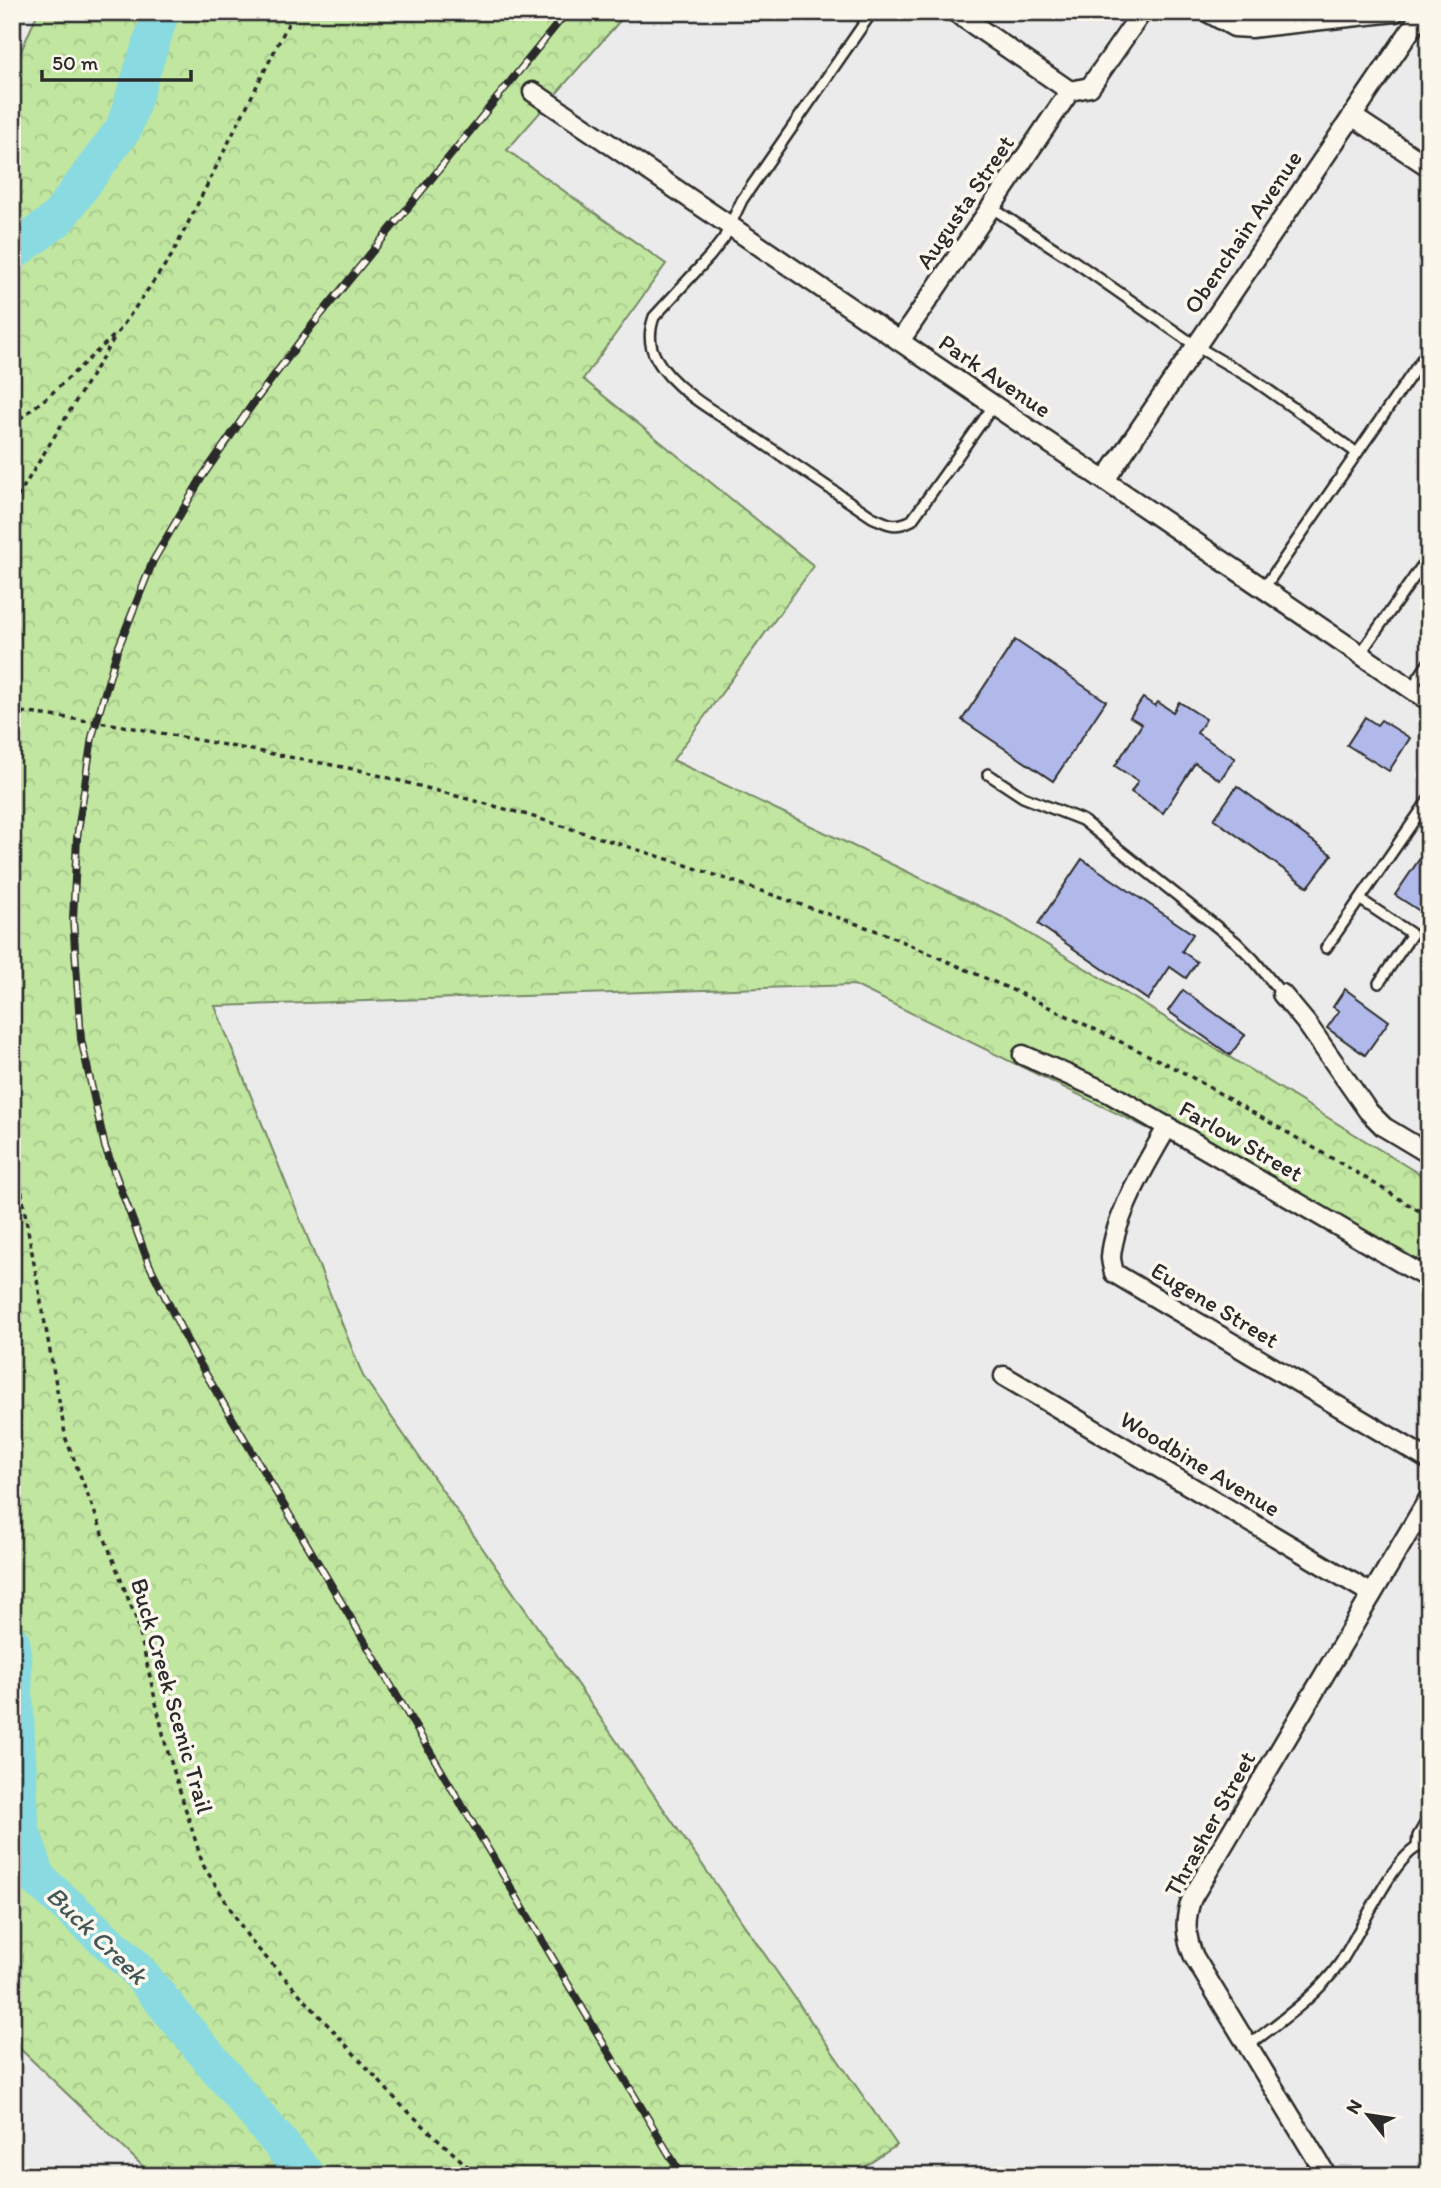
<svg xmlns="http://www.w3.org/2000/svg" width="1441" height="2188" viewBox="0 0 1441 2188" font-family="Itim,sans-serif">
	<defs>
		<pattern id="forest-crowns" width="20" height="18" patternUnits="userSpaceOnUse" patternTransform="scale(1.75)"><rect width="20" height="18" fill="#c0e6a0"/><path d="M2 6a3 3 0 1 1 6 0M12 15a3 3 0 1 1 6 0" fill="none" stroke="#a5c58a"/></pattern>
	</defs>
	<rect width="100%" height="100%" fill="#ecebec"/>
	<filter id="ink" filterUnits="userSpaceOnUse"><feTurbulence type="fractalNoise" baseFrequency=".0143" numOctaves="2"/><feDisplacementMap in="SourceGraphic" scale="14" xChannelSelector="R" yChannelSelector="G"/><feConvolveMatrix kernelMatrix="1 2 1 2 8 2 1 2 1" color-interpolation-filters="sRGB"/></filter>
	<g filter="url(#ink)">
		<polygon fill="url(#forest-crowns)" stroke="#768866" stroke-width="2" points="38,12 622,12 625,15 507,150 666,264 583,379 814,566 673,760 1002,917 1429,1180 1429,1266 854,985 215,1006 363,1376 897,2145 851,2176 153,2176 12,2041 12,72"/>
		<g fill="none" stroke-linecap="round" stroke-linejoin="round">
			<g stroke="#8adbe1" stroke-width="37">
				<polyline points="12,253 57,219 124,128 161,12"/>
				<polyline points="12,1643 21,1828 38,1879 132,1964 307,2176"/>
			</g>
		</g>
		<g fill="#b0b9ea" stroke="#2b2b2b" stroke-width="2">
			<polygon points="1015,640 1106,701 1053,781 962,720"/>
			<polygon points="1143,698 1155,706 1158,702 1173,712 1179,702 1206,719 1197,733 1235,758 1220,780 1195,763 1163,813 1131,792 1138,781 1115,766 1142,724 1130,717"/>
			<polygon points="1365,717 1377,725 1381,720 1410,738 1389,771 1347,745"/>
			<polygon points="1237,786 1332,855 1308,887 1214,819"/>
			<polygon points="1429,845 1429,917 1395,895"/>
			<polygon points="1082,859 1193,934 1182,951 1197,962 1186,978 1170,967 1148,1000 1038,924"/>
			<polygon points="1345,989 1389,1021 1365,1055 1327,1028 1339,1011 1333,1007"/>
			<polygon points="1183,990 1245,1035 1230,1055 1168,1011"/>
		</g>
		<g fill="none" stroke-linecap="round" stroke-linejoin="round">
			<defs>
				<g id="service">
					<path d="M 872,12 L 742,200 L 724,238 L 710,256 L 654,317 C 649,331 648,344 656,358 C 674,391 720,415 751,435 C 791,462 832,490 872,517 C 889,524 894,529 912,520 L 994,405"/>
					<polyline points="992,208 1071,259 1196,346 1254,380 1357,453"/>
					<polyline points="1264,588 1429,349"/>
					<polyline points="1360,654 1429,556"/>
					<polyline points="1411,689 1429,662"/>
					<polyline points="988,774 1023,797 1082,820 1236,942 1254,960 1282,994"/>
					<polyline points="1361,900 1412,934 1379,983"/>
					<polyline points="1326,948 1429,799"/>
					<polyline points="1417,1847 1418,1836 1429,1817"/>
					<path d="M 1248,2046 C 1280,2021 1316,1997 1340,1963 C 1358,1937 1392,1859 1418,1847 C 1421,1845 1425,1846 1429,1845"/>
				</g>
				<g id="minor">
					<polyline points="955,12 1070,91"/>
					<polyline points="1207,12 1234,27 1251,28 1395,12"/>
					<polyline points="1070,91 1090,87 1142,12"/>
					<polyline points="533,92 1429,701"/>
					<polyline points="1352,116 1429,167"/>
					<polyline points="900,341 1070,91"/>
					<polyline points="1105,480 1423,12"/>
					<polyline points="1282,994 1307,1024 1368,1111 1384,1127 1429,1154"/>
					<polyline points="1023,1055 1109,1093 1429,1279"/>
					<path d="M 1168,1126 C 1148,1160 1114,1217 1111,1257 C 1111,1262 1113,1268 1114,1273 L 1429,1460"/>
					<polyline points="1004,1376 1372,1594"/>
					<path d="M 1327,2176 L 1194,1957 C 1185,1936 1184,1919 1192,1898 L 1429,1498"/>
				</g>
			</defs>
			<use href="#service" stroke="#2b2b2b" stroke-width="14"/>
			<use href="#minor" stroke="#2b2b2b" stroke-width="23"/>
			<g stroke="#2b2b2b" stroke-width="3.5" stroke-dasharray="5 5" stroke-linecap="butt">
				<polyline points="12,425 51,394 119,331 172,255 294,12"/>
				<polyline points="12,506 116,335"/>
				<polyline points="12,711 52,716"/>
				<polyline points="112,724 359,770 524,814 680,863 883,933 1026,996 1181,1071 1359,1174 1429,1217"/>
				<polyline points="12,1132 27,1225 66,1439 137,1621 166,1746 203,1865 250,1940 401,2105 478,2176"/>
			</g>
			<use href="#service" stroke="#fbf7ec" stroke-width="9"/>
			<use href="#minor" stroke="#fbf7ec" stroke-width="18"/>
			<defs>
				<polyline id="rail" points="567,12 310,328 252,405 202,477 153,561 117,651 92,737 77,838 73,919 81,1039 105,1147 149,1264 191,1349 682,2176"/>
			</defs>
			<use href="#rail" stroke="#2b2b2b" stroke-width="8"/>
			<use href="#rail" stroke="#fbf7ec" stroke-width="5" stroke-dasharray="16" stroke-linecap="butt"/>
			<polyline stroke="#2b2b2b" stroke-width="3.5" stroke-dasharray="5 5" stroke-linecap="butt" points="52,716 112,724"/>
		</g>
	</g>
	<g text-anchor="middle" stroke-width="7" stroke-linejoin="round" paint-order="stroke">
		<g font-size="24" fill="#2b2b2b" stroke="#fbf7ec">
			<text transform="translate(965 202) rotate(-56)" y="8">Augusta Street</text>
			<text transform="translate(1243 232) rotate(-56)" y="8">Obenchain Avenue</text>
			<text transform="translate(995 376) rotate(34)" y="8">Park Avenue</text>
			<text transform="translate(1241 1141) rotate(30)" y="8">Farlow Street</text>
			<text transform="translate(1215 1305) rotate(31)" y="8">Eugene Street</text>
			<text transform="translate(1200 1464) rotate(31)" y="8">Woodbine Avenue</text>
			<text transform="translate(172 1696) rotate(74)" y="8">Buck Creek Scenic Trail</text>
			<text transform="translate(1210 1824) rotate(-61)" y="8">Thrasher Street</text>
		</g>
		<g font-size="26" font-style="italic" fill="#435758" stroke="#fbf7ec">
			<text transform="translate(97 1935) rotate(44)" y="9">Buck Creek</text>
		</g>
	</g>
	<rect width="1441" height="2188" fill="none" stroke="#fbf7ec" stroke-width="42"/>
	<rect x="21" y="21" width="1399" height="2146" fill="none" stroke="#2b2b2b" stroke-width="2.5" filter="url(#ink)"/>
	<g transform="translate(1368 2115) rotate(300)" stroke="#fbf7ec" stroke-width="5" paint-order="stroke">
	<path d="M0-5L12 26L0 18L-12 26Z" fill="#2b2b2b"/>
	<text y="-10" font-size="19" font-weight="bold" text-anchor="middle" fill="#2b2b2b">N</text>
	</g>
	<path d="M42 70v10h149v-10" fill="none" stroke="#2b2b2b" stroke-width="3.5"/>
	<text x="52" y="70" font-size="21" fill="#2b2b2b" stroke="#fbf7ec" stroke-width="5" paint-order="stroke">50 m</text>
</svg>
